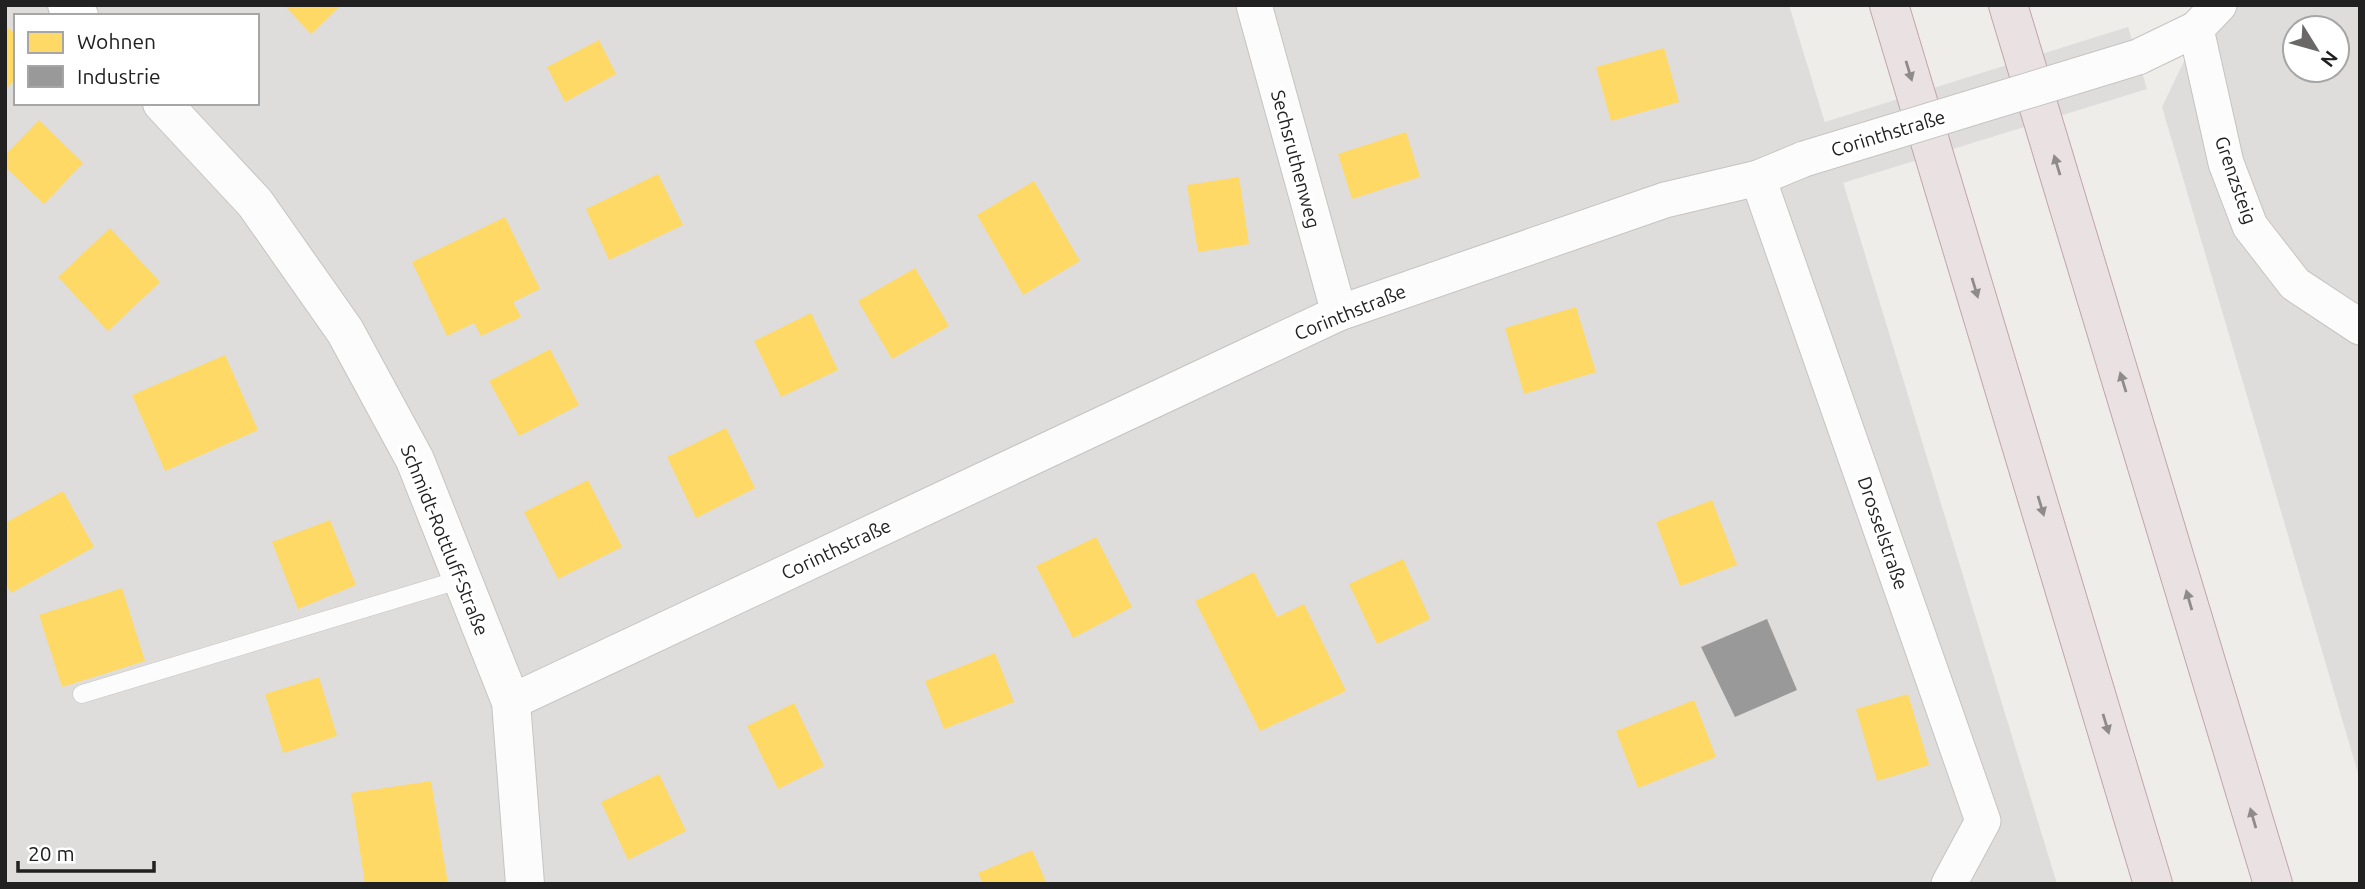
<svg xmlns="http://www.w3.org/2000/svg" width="2365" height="889" viewBox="0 0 2365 889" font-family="Ubuntu,sans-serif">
	<rect width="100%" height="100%" fill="#efedea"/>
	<g fill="#dedddb" fill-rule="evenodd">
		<path d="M 5,5 L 1789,5 L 2057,884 L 5,884 ZM 16,16 L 257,16 L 257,103 L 16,103 Z"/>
		<path d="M 2211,5 L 2360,5 L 2360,780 L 2162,107 ZM 2295,28 L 2337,28 L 2337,70 L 2295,70 Z"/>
	</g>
	<polygon fill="#dedddc" points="2128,27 2147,89 1833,186 1780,136"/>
	<g fill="#ffd966">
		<polygon points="284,5 341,5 311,34"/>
		<polygon points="5,25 16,35 16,79 5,90"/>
		<polygon points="599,40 616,74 565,102 547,67"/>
		<polygon points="1664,48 1679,102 1611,121 1596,67"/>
		<polygon points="39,120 83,163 44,204 5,167 5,155"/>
		<polygon points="1406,132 1420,177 1352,199 1338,154"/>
		<polygon points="658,174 683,225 609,260 586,209"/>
		<polygon points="1239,177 1249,244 1198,252 1187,185"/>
		<polygon points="1034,181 1080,261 1023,295 977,215"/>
		<polygon points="505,217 540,289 513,302 521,317 481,336 474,323 447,336 412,262"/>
		<polygon points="110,228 160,282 108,331 58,277"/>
		<polygon points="915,268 949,326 892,359 858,301"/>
		<polygon points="1576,307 1596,372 1524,394 1505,328"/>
		<polygon points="811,313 838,370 781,397 754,341"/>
		<polygon points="550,349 579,405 519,436 489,381"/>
		<polygon points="225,355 258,430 165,471 132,395"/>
		<polygon points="726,428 755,488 696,518 667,457"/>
		<polygon points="588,480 622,547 558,579 524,512"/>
		<polygon points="63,491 94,547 11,593 5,582 5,523"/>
		<polygon points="1712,500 1737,565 1680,586 1656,522"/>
		<polygon points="330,520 356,585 298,609 272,542"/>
		<polygon points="1096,537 1132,607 1073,638 1036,566"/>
		<polygon points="1403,559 1430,619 1377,644 1349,584"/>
		<polygon points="1254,572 1277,617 1304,604 1346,691 1260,731 1195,601"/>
		<polygon points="122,588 145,661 62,687 39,615"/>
		<polygon points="995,653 1014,702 944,729 925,681"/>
		<polygon points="319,677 337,736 283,753 265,694"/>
		<polygon points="1908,694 1929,765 1877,781 1856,709"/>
		<polygon points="1694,700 1716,757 1638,788 1616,731"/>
		<polygon points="794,703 824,766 778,789 747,726"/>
		<polygon points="659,774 686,831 628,860 601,802"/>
		<polygon points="431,781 448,884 365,884 351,793"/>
		<polygon points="1032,850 1047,884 983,884 978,873"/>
	</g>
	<polygon fill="#999" points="1767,619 1797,690 1735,717 1701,647"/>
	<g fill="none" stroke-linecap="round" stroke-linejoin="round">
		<defs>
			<polyline id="service" points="82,694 462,579"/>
			<g id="minor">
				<polyline points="1254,5 1339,313"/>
				<polyline points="2196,29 2226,163 2250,226 2295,284 2360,327"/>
				<polyline points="2138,57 2196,29 2219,5"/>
				<polyline points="1758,178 1983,821 1949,884"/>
				<polyline points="511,702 1339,313 1665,200 1758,178 1804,159"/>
			</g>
			<g id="tertiary">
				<polyline points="67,5 79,16"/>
				<polyline points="162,103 255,203 345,331 415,460 511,702 525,884"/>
			</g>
			<g id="motorway">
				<polyline points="1889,5 2153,884"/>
				<polyline points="2008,5 2273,884"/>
			</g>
		</defs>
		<use href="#service" stroke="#c5c4c2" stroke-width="19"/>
		<use href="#minor" stroke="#c5c4c2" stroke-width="37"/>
		<use href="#tertiary" stroke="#c5c4c2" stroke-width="40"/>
		<use href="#motorway" stroke="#c1a4ac" stroke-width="40"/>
		<use href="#service" stroke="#fdfcfc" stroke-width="18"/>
		<use href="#minor" stroke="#fdfcfc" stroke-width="35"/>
		<use href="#tertiary" stroke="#fdfcfc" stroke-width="38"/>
		<use href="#motorway" stroke="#eae2e2" stroke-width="38"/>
		<defs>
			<polyline id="minor-bridge" points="1804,159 2138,57"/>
		</defs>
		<use href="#minor-bridge" stroke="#c5c4c2" stroke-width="37" stroke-linecap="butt"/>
		<use href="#minor-bridge" stroke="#fdfcfc" stroke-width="35"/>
	</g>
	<defs><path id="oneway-solid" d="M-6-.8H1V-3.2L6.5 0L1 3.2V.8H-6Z" transform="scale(1.75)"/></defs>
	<g fill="#908b8b">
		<use href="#oneway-solid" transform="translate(1909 71) rotate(73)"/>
		<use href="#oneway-solid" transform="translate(2057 165) rotate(-107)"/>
		<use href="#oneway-solid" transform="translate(1975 288) rotate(73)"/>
		<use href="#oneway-solid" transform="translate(2123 382) rotate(-107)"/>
		<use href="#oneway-solid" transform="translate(2041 506) rotate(73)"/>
		<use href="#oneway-solid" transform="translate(2189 600) rotate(-106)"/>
		<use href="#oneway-solid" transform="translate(2106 724) rotate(73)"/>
		<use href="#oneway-solid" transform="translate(2253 818) rotate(-106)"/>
	</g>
	<g text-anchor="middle" stroke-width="7" stroke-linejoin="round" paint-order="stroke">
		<g font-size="19" fill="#212121" stroke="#fff">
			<text transform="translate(1888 133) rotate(-17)" y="7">Corinthstraße</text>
			<text transform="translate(1296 159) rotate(75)" y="7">Sechsruthenweg</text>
			<text transform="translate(2236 180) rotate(71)" y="7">Grenzsteig</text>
			<text transform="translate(1350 312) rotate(-22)" y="7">Corinthstraße</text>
			<text transform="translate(1883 533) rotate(71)" y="7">Drosselstraße</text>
			<text transform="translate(445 540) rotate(68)" y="7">Schmidt-Rottluff-Straße</text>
			<text transform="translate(836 549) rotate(-25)" y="7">Corinthstraße</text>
		</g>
	</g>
	<rect width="2365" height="889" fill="none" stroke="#212121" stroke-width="14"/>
	<rect x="14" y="14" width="245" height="91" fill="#ffffff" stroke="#a6a6a6" stroke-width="2"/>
	<rect x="28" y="32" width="35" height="21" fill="#ffd966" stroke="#a6a6a6" stroke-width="2"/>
	<text x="77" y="49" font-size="21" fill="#212121">Wohnen</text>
	<rect x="28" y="66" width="35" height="21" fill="#999999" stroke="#a6a6a6" stroke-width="2"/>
	<text x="77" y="84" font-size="21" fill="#212121">Industrie</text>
	<g transform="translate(2316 49) rotate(127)"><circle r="33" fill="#ffffff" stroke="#a6a6a6" stroke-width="2"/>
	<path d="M0-5L12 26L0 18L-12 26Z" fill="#696867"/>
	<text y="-10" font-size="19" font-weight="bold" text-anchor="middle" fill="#212121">N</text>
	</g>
	<path d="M18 861v10h136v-10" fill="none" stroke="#212121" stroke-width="3.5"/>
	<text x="28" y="861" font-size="21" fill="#212121" stroke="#ffffff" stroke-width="5" paint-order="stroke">20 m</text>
</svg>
